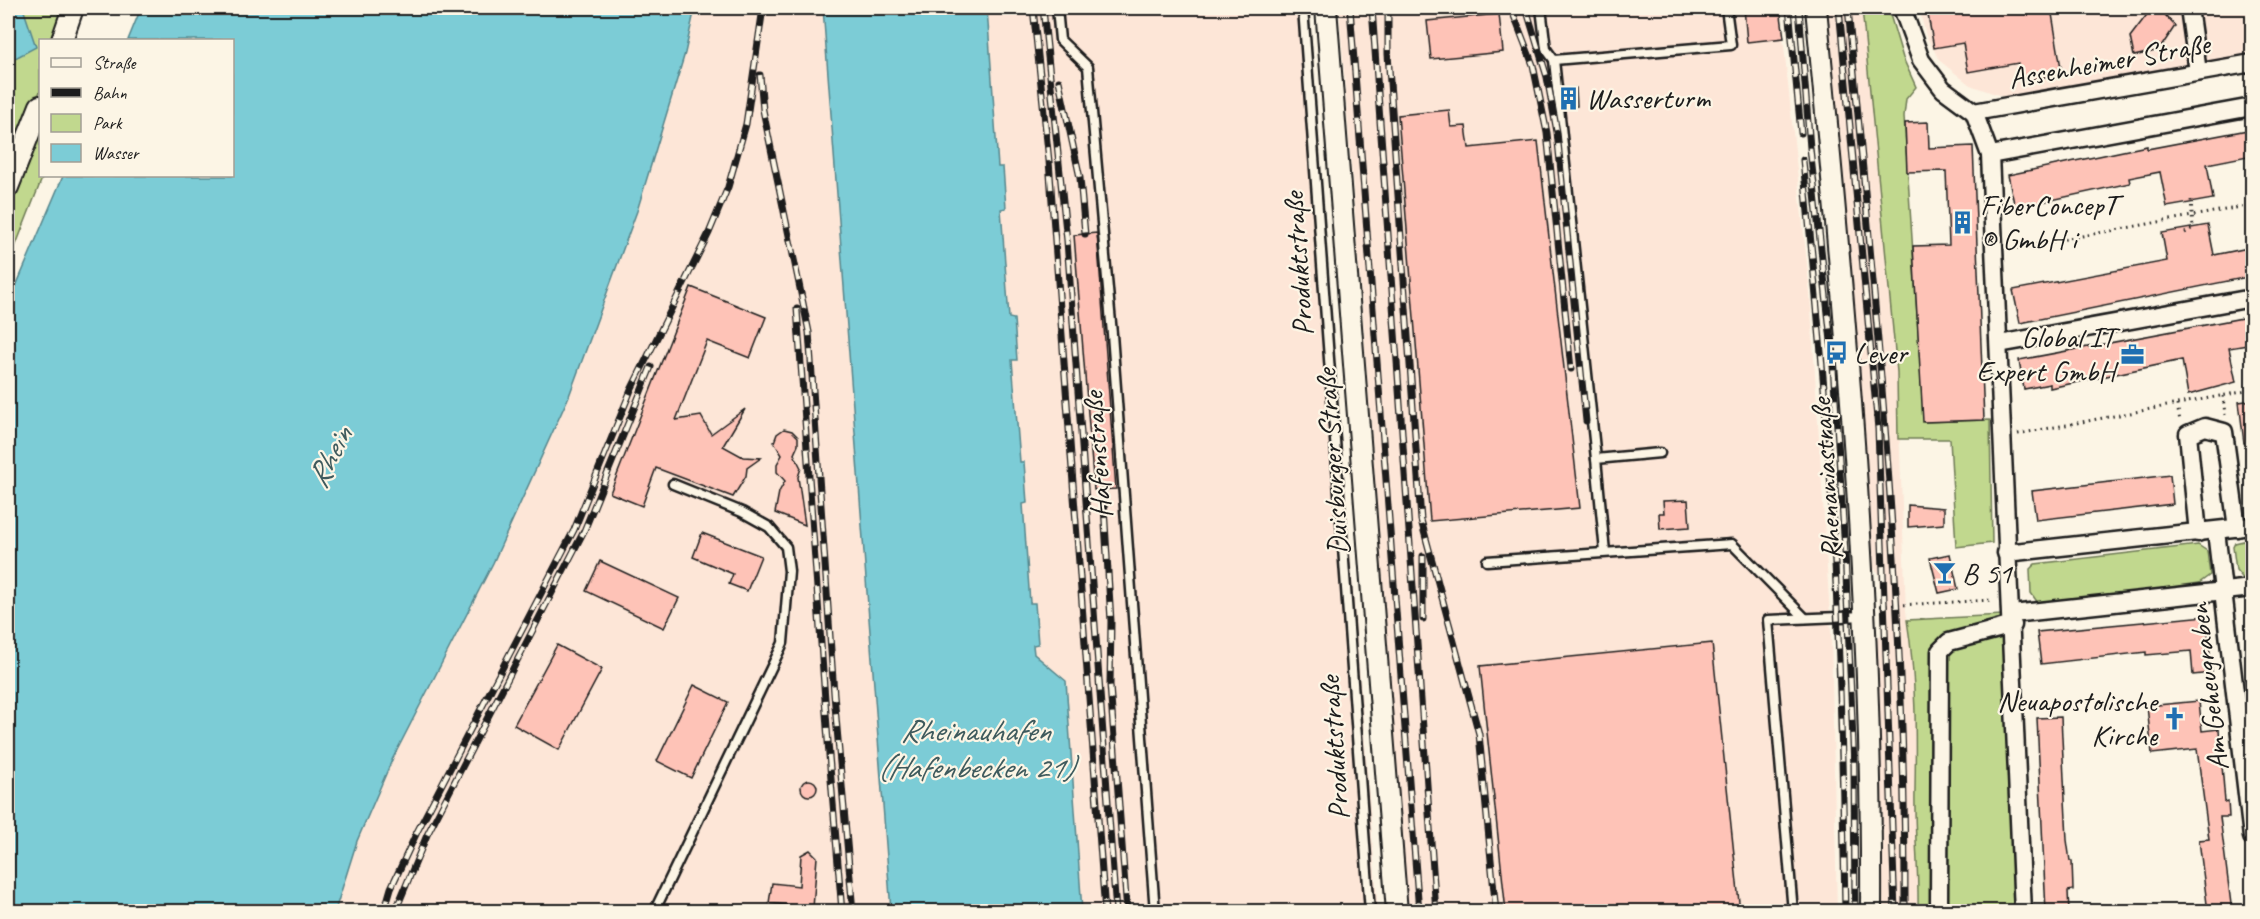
<svg xmlns="http://www.w3.org/2000/svg" width="2260" height="919" viewBox="0 0 2260 919" font-family="Caveat,sans-serif">
	<rect width="100%" height="100%" fill="#fcf5e5"/>
	<filter id="ink" filterUnits="userSpaceOnUse"><feTurbulence type="fractalNoise" baseFrequency=".0167" numOctaves="2"/><feDisplacementMap in="SourceGraphic" scale="12" xChannelSelector="R" yChannelSelector="G"/><feConvolveMatrix kernelMatrix="1 2 1 2 8 2 1 2 1" color-interpolation-filters="sRGB"/></filter>
	<g filter="url(#ink)">
		<g fill="#fde6d7">
			<polygon points="695,8 823,8 891,911 335,912 357,841 392,760 493,563 569,396 637,211 685,53"/>
			<polygon points="987,8 1308,8 1378,911 1082,911 1066,681 1034,654 1033,645 1037,644 1034,603 1030,603 1023,503 1027,502 1024,462 1020,462 1012,360 1017,359 1014,319 1009,319 1001,208 1005,208 1002,167 998,168"/>
			<polygon points="1339,8 1780,8 1810,293 1831,632 1837,911 1408,911"/>
			<polygon points="1826,8 1862,8 1897,372 1906,611 1911,644 1917,756 1915,792 1918,911 1882,911 1875,640 1882,634 1879,573 1873,568 1856,328"/>
			<polygon points="1919,8 2252,8 2252,54 2007,98 1970,85 1940,61 1926,36"/>
		</g>
		<g fill="#c1d88e" stroke="#6e7a55" stroke-width="1.5">
			<polygon points="8,8 68,8 57,40 40,40 40,91 8,175"/>
			<polygon points="1862,8 1888,8 1903,58 1916,87 1906,99 1904,116 1924,422 1990,420 1992,543 1956,547 1950,439 1898,439 1897,372"/>
			<polygon points="40,124 40,176 43,176 8,265 8,208"/>
			<polygon points="2252,539 2252,581 2246,582 2236,570 2233,547 2235,543"/>
			<polygon points="2198,545 2207,551 2210,575 2199,583 2040,606 2031,593 2030,569 2035,564"/>
			<path d="M 2003,615 L 2015,911 L 1918,911 C 1919,871 1914,831 1915,791 C 1916,734 1916,676 1907,620 Z"/>
		</g>
		<g fill="#7cccd6" stroke="#56868c" stroke-width="1.5">
			<polygon points="8,8 23,8 36,47 8,62"/>
			<polygon points="141,8 695,8 685,53 637,211 569,396 493,563 392,760 357,841 335,911 8,911 8,305 63,176 232,176 232,40 128,40"/>
			<polygon points="823,8 987,8 998,167 1003,167 1006,208 1001,209 1009,318 1014,319 1017,360 1012,360 1020,462 1024,462 1027,503 1023,504 1030,603 1035,603 1038,644 1033,645 1034,654 1066,681 1082,911 891,911"/>
		</g>
		<g fill="#fec3b7" stroke="#1c1c1c" stroke-width="1.5">
			<polygon points="1744,8 1780,8 1784,38 1747,42"/>
			<polygon points="1971,8 2051,8 2062,74 2021,81 2018,63 1968,72 1963,43 1934,48 1928,15"/>
			<polygon points="2152,8 2159,8 2175,26 2159,50 2134,56 2130,37"/>
			<polygon points="1499,14 1503,52 1431,59 1427,21"/>
			<polygon points="1576,88 1577,106 1565,107 1563,89"/>
			<polygon points="1449,110 1451,127 1466,126 1469,148 1538,141 1580,508 1430,521 1398,115"/>
			<polygon points="1928,122 1929,148 1973,146 1984,420 1923,422 1913,246 1949,245 1946,171 1907,172 1905,123"/>
			<polygon points="2253,129 2253,155 2207,164 2213,199 2167,207 2160,172 2129,178 2130,183 2015,208 2008,175 2147,146 2147,149"/>
			<polygon points="2208,225 2214,255 2253,247 2253,276 2020,323 2013,290 2167,261 2162,233"/>
			<polygon points="1097,233 1116,489 1094,490 1074,235"/>
			<polygon points="691,287 766,317 750,358 707,341 676,420 701,416 711,434 745,409 723,446 743,457 761,458 747,468 746,476 733,497 656,468 642,506 610,493"/>
			<polygon points="2253,316 2253,344 2229,348 2236,382 2188,395 2182,360 2050,388 2050,384 2024,389 2019,360"/>
			<polygon points="2253,400 2253,442 2244,443 2239,402"/>
			<polygon points="784,429 792,431 798,437 798,445 794,454 801,468 798,477 805,525 775,513 779,492 785,481 777,472 777,464 782,455 774,442 777,434"/>
			<polygon points="2170,475 2173,504 2036,520 2032,491"/>
			<polygon points="1688,500 1690,527 1660,529 1659,513 1664,513 1663,501"/>
			<polygon points="1908,505 1944,508 1944,524 1908,527"/>
			<polygon points="702,533 761,556 747,591 729,584 733,574 693,557"/>
			<polygon points="1950,554 1958,589 1939,593 1930,558"/>
			<polygon points="600,561 679,598 664,628 586,591"/>
			<polygon points="2206,616 2212,673 2193,675 2191,651 2146,655 2146,652 2041,664 2037,632"/>
			<polygon points="1712,643 1740,912 1506,912 1480,666"/>
			<polygon points="557,645 602,669 559,750 514,725"/>
			<polygon points="694,685 728,702 691,778 657,761"/>
			<polygon points="2199,701 2202,731 2219,729 2225,802 2228,801 2229,817 2220,817 2232,912 2208,912 2199,840 2209,839 2197,749 2152,754 2147,706"/>
			<polygon points="2061,717 2067,840 2070,861 2072,861 2073,890 2068,891 2069,912 2046,912 2037,718"/>
			<circle cx="809" cy="788" r="8"/>
			<polygon points="810,850 817,857 813,908 769,903 772,883 799,886 801,855"/>
		</g>
		<g fill="none" stroke-linecap="round" stroke-linejoin="round">
			<defs>
				<g id="service">
					<polyline points="1057,8 1060,40 1088,67 1112,334 1155,912"/>
					<polyline points="1303,8 1370,912"/>
					<polyline points="1541,8 1546,49 1554,60"/>
					<polyline points="1596,459 1554,60 1731,45 1726,8"/>
					<polyline points="1605,552 1596,459 1660,453"/>
					<polyline points="1487,561 1732,544 1805,618"/>
					<polyline points="654,912 783,643 789,571 786,547 769,527 742,512 673,484"/>
					<polyline points="1793,912 1768,620 1864,616"/>
				</g>
				<g id="minor">
					<polyline points="1902,8 1921,60 1943,89 1974,112 1990,155 2023,912"/>
					<polyline points="2189,8 2198,72"/>
					<polyline points="1974,112 2252,63"/>
					<polyline points="1990,155 2252,107"/>
					<polyline points="1999,344 2252,298"/>
					<polyline points="2216,531 2252,837"/>
					<polyline points="2198,533 2188,434 2205,427 2224,432 2237,528"/>
					<polyline points="2006,553 2252,526"/>
					<polyline points="2012,614 2252,588"/>
					<polyline points="1939,912 1940,651 1949,642 2013,625"/>
				</g>
				<g id="tertiary">
					<polyline points="1326,8 1397,912"/>
					<path d="M 1816,8 C 1845,308 1873,609 1871,912"/>
					<polyline points="62,40 73,8"/>
					<polyline points="8,187 40,106"/>
				</g>
			</defs>
			<use href="#service" stroke="#1c1c1c" stroke-width="13"/>
			<use href="#minor" stroke="#1c1c1c" stroke-width="21"/>
			<use href="#tertiary" stroke="#1c1c1c" stroke-width="24"/>
			<g stroke="#1c1c1c" stroke-width="3" stroke-dasharray="1.5 4.5" stroke-linecap="butt">
				<polyline points="2185,233 2193,228 2191,199"/>
				<polyline points="2011,249 2252,205"/>
				<polyline points="2223,396 2225,415"/>
				<polyline points="2177,405 2180,421"/>
				<polyline points="2018,434 2252,390"/>
				<polyline points="1880,606 1993,600"/>
			</g>
			<use href="#service" stroke="#fcf5e5" stroke-width="8"/>
			<use href="#minor" stroke="#fcf5e5" stroke-width="16"/>
			<use href="#tertiary" stroke="#fcf5e5" stroke-width="20"/>
			<defs>
				<g id="rail">
					<polyline points="1033,8 1049,161 1105,912"/>
					<polyline points="1043,8 1067,241 1116,912"/>
					<polyline points="1350,8 1419,912"/>
					<polyline points="1372,8 1436,912"/>
					<polyline points="1388,8 1388,54 1421,520 1479,734 1496,912"/>
					<polyline points="1511,8 1533,65 1547,133 1571,369"/>
					<polyline points="1526,8 1547,77 1557,132 1586,421"/>
					<polyline points="1789,8 1801,133"/>
					<polyline points="1799,8 1810,148 1832,350 1845,550 1854,766 1855,912"/>
					<polyline points="1839,8 1878,429 1895,912"/>
					<path d="M 1848,8 C 1876,308 1906,609 1905,912"/>
					<polyline points="760,75 763,110 809,332 834,694 853,912"/>
					<polyline points="1059,81 1080,178 1085,234"/>
					<path d="M 1803,160 C 1814,276 1826,392 1832,508 C 1840,642 1843,777 1845,912"/>
					<polyline points="797,309 829,755 842,912"/>
					<polyline points="1103,490 1111,621 1110,685 1127,912"/>
					<polyline points="1423,619 1423,556"/>
					<polyline points="384,912 391,888 417,832 574,530 631,390 709,233 728,187 746,124 763,8"/>
					<polyline points="395,912 427,835 584,531 651,367"/>
				</g>
			</defs>
			<use href="#rail" stroke="#1c1c1c" stroke-width="7"/>
			<use href="#rail" stroke="#fcf5e5" stroke-width="4.5" stroke-dasharray="14" stroke-linecap="butt"/>
		</g>
	</g>
	<defs>
		<symbol id="building-bare" viewBox="-9 -9 18 18"><path d="M-4-6H4V6H1V3H-1V6H-4ZM-2.5-4.3h1.7v1.8h-1.7ZM.8-4.3h1.7v1.8H.8ZM-2.5-1h1.7V.8h-1.7ZM.8-1h1.7V.8H.8Z" fill="#1f6fb2" stroke="#fcf5e5" stroke-width="2.5" paint-order="stroke"/></symbol>
		<symbol id="bus-bare" viewBox="-9 -9 18 18"><path d="M-5-6H5V4H4V6H2V4H-2V6H-4V4H-5ZM-3.5-4V0h7V-4ZM-3.5 1.2v1.5H-2V1.2ZM2 1.2v1.5H3.5V1.2Z" fill="#1f6fb2" stroke="#fcf5e5" stroke-width="2.5" paint-order="stroke"/></symbol>
		<symbol id="office-bare" viewBox="-9 -9 18 18"><path d="M-6-3h4V-5.5h4V-3h4V5H-6ZM-1-4.5V-3h2v-1.5ZM-6 0V1H6V0Z" fill="#1f6fb2" stroke="#fcf5e5" stroke-width="2.5" paint-order="stroke"/></symbol>
		<symbol id="bar-bare" viewBox="-9 -9 18 18"><path d="M-6-5H6L.8 .8V4.5H3.5V6h-7V4.5H-.8V.8Z" fill="#1f6fb2" stroke="#fcf5e5" stroke-width="2.5" paint-order="stroke"/></symbol>
		<symbol id="church-bare" viewBox="-9 -9 18 18"><path d="M-1.2-6h2.4v3.5h3.3v2.4h-3.3V6h-2.4V-.1h-3.3v-2.4h3.3Z" fill="#1f6fb2" stroke="#fcf5e5" stroke-width="2.5" paint-order="stroke"/></symbol>
	</defs>
	<g fill-rule="evenodd">
		<use href="#building-bare" x="1552" y="82" width="33" height="33"/>
		<use href="#building-bare" x="1946" y="206" width="33" height="33"/>
		<use href="#bus-bare" x="1820" y="336" width="33" height="33"/>
		<use href="#office-bare" x="2116" y="338" width="33" height="33"/>
		<use href="#bar-bare" x="1928" y="556" width="33" height="33"/>
		<use href="#church-bare" x="2158" y="702" width="33" height="33"/>
	</g>
	<g text-anchor="middle" stroke-width="4.5" stroke-linejoin="round" paint-order="stroke">
		<g font-size="30" fill="#1c1c1c" stroke="#fcf5e5">
			<text transform="translate(2109 61) rotate(-10)" y="10">Assenheimer Straße</text>
			<text transform="translate(1298 264) rotate(-94)" y="10">Produktstraße</text>
			<text transform="translate(1097 455) rotate(-94)" y="10">Hafenstraße</text>
			<text transform="translate(1332 462) rotate(-94)" y="10">Duisburger Straße</text>
			<text transform="translate(1826 479) rotate(-94)" y="10">Rhenaniastraße</text>
			<text transform="translate(2208 687) rotate(-97)" y="10">Am Geheugraben</text>
			<text transform="translate(1334 748) rotate(-94)" y="10">Produktstraße</text>
		</g>
		<g font-size="30" fill="#1c1c1c" stroke="#fcf5e5" text-anchor="start">
			<text x="1586" y="108">Wasserturm</text>
			<text x="1980" y="215">FiberConcepT<tspan x="1980" dy="34">® GmbH i</tspan></text>
			<text x="2115" y="347" text-anchor="end">Global IT<tspan x="2115" dy="34">Expert GmbH</tspan></text>
			<text x="1854" y="363">Lever</text>
			<text x="1962" y="583">B 51</text>
			<text x="2157" y="711" text-anchor="end">Neuapostolische<tspan x="2157" dy="34">Kirche</tspan></text>
		</g>
		<g font-size="32" font-style="italic" fill="#3e5a5d" stroke="#fcf5e5">
			<text transform="translate(329 457) rotate(-63)" y="11">Rhein</text>
			<text x="975" y="741">Rheinauhafen<tspan x="975" dy="37">(Hafenbecken 21)</tspan></text>
		</g>
	</g>
	<rect width="2260" height="919" fill="none" stroke="#fcf5e5" stroke-width="30"/>
	<rect x="15" y="15" width="2230" height="889" fill="none" stroke="#1c1c1c" stroke-width="2" filter="url(#ink)"/>
	<rect x="39" y="39" width="195" height="138" fill="#fcf5e5" stroke="#a29e95" stroke-width="1.5"/>
	<rect x="51" y="58" width="30" height="9" fill="#fcf5e5" stroke="#a29e95" stroke-width="1.5"/>
	<text x="93" y="69" font-size="18" fill="#1c1c1c">Straße</text>
	<rect x="51" y="88" width="30" height="9" fill="#1c1c1c" stroke="#a29e95" stroke-width="1.5"/>
	<text x="93" y="99" font-size="18" fill="#1c1c1c">Bahn</text>
	<rect x="51" y="114" width="30" height="18" fill="#c1d88e" stroke="#a29e95" stroke-width="1.5"/>
	<text x="93" y="129" font-size="18" fill="#1c1c1c">Park</text>
	<rect x="51" y="144" width="30" height="18" fill="#7cccd6" stroke="#a29e95" stroke-width="1.5"/>
	<text x="93" y="159" font-size="18" fill="#1c1c1c">Wasser</text>
</svg>
